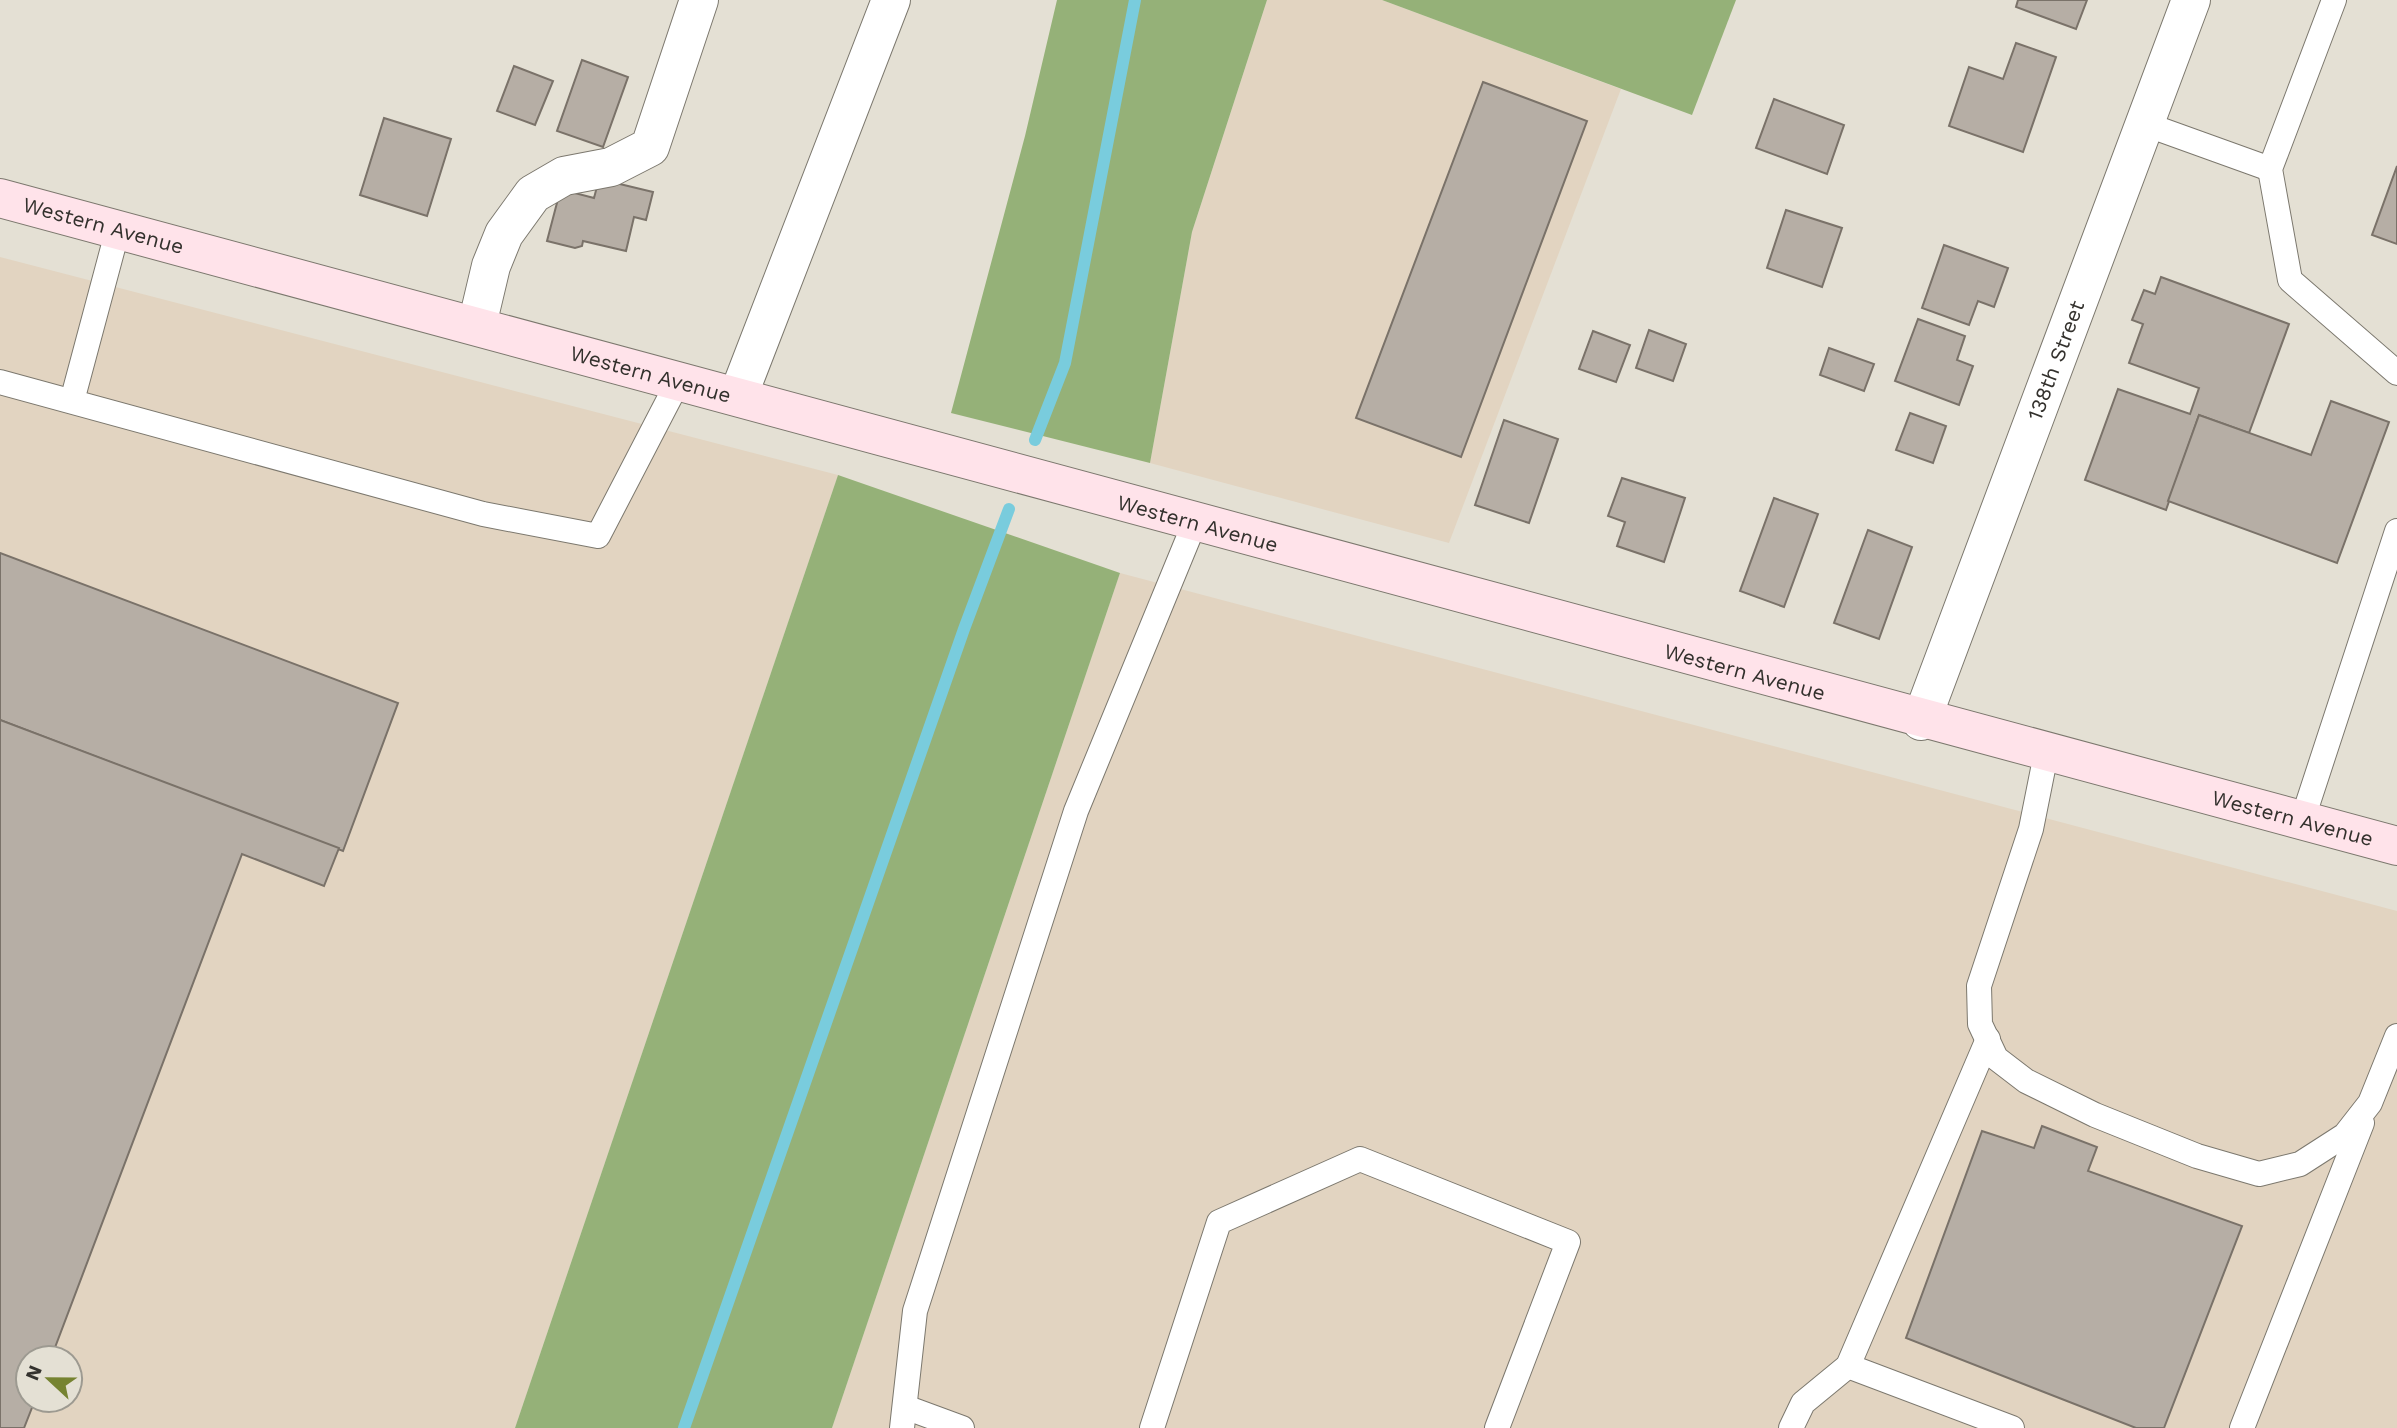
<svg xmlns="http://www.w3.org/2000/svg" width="2397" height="1428" viewBox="0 0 2397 1428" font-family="'Work Sans',sans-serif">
	<rect width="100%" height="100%" fill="#e4e0d4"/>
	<g fill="#e2d4c1" fill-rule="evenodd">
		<polygon points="1267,0 1382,0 1621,89 1449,543 1150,463 1192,232"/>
		<path d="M 0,257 L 838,475 L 515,1428 L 0,1428 ZM 28,1358 L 70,1358 L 70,1400 L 28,1400 Z"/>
		<polygon points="1120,573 2397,911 2397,1428 832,1428"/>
	</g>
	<g fill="#95b178">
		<polygon points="1057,0 1267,0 1192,232 1150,463 951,413 1025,136"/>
		<polygon points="1382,0 1736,0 1692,115"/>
		<polygon points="838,475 1120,573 832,1428 515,1428"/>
	</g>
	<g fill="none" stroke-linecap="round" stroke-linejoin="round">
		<g stroke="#79ccdd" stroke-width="12">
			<polyline points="1035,440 1065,363 1135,0"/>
			<polyline points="684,1428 964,629 1009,509"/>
		</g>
	</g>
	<g fill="#b6aea5" stroke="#7a7269" stroke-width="2">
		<polygon points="2018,0 2087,0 2076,29 2016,7"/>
		<polygon points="2016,43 2056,57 2023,152 1949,126 1969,67 2003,79"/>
		<polygon points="582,60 628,77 603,147 557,131"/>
		<polygon points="514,66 553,81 535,125 497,111"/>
		<polygon points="1483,82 1587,121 1461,457 1356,418"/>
		<polygon points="1774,99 1844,125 1827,174 1756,148"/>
		<polygon points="384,118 451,139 427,216 360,195"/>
		<polygon points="2397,166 2397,244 2372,235"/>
		<polygon points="599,179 653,192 646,220 634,217 626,251 583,241 582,246 575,248 547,241 558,199 571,192 594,198"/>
		<polygon points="1786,210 1842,228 1822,287 1767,268"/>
		<polygon points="1944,245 2008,268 1994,307 1978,301 1969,325 1922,308"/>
		<polygon points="2161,277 2289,324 2249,433 2199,415 2166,510 2085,480 2118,389 2190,414 2199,388 2129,363 2143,324 2132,320 2144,290 2155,294"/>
		<polygon points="1918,319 1965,336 1957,360 1973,366 1959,405 1895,381"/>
		<polygon points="1649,330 1686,344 1673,381 1636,368"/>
		<polygon points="1593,331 1630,345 1616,382 1579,369"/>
		<polygon points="1829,348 1874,364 1864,391 1820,375"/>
		<polygon points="2331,401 2389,422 2337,563 2168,501 2199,415 2311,455"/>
		<polygon points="1910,413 1946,426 1933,463 1896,450"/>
		<polygon points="1504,420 1558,439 1529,523 1475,505"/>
		<polygon points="1622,478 1685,498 1664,562 1617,546 1625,522 1608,516"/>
		<polygon points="1774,498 1818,514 1784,607 1740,591"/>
		<polygon points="1868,530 1912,547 1879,639 1834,623"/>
		<polygon points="0,553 398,703 343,851 0,720"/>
		<polygon points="0,720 339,848 324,886 242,854 51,1358 28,1358 28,1400 35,1400 24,1428 0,1428"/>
		<polygon points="2042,1126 2097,1147 2088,1171 2242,1226 2164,1428 2136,1428 1906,1338 1982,1131 2034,1148"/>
	</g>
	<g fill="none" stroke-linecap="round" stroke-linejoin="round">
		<defs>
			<g id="service">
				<polyline points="2334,0 2270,169 2290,280 2397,373"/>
				<polyline points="2145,124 2270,169"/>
				<polyline points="0,382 483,514 598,536 679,380"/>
				<polyline points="72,401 118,229"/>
				<polyline points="2046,754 2031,829 1979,986 1980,1024 1996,1058 2026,1081 2095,1115 2197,1156 2259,1174 2300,1164 2345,1135 2370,1103 2397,1036"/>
				<polyline points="2302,821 2397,531"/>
				<polyline points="1848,1366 2012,1428"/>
				<polyline points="905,1407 962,1428"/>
				<polyline points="902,1428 915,1311 1076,811 1195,522"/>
				<polyline points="1152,1428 1219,1222 1360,1159 1568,1242 1497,1428"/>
				<polyline points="1791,1428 1803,1403 1848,1366 1988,1039"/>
				<polyline points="2242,1428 2362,1123"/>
			</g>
			<g id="minor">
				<polyline points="477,325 491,266 504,234 533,194 564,176 611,167 650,147 699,0"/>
				<polyline points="738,396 891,0"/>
				<path id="s1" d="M 1921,721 L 2191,0"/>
			</g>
			<g id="secondary">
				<path id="s2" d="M 0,198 C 799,413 1596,636 2397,846"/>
			</g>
		</defs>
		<use href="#service" stroke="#7c786e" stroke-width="26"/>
		<use href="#minor" stroke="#7c786e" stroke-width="40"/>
		<use href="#secondary" stroke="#7c786e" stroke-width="40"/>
		<use href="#service" stroke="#fff" stroke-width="24"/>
		<use href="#minor" stroke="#fff" stroke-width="38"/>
		<use href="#secondary" stroke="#ffe3ea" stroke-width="38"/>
	</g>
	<g text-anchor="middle" stroke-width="7" stroke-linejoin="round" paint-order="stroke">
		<g font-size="21" fill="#33312d" stroke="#e4e0d4">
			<text dy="7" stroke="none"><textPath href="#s2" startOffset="107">Western Avenue</textPath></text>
			<text dy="7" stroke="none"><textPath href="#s1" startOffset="385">138th Street</textPath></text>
			<text dy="7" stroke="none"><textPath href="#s2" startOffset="674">Western Avenue</textPath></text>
			<text dy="7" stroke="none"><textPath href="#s2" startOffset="1241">Western Avenue</textPath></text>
			<text dy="7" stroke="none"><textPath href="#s2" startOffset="1808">Western Avenue</textPath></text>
			<text dy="7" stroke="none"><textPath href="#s2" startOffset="2375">Western Avenue</textPath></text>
		</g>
	</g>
	<g transform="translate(49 1379) rotate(292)"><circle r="33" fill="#e4e0d4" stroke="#9d9a91" stroke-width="2"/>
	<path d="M0-5L12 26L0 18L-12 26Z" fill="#768331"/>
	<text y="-10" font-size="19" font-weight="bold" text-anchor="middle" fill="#33312d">N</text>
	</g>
</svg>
